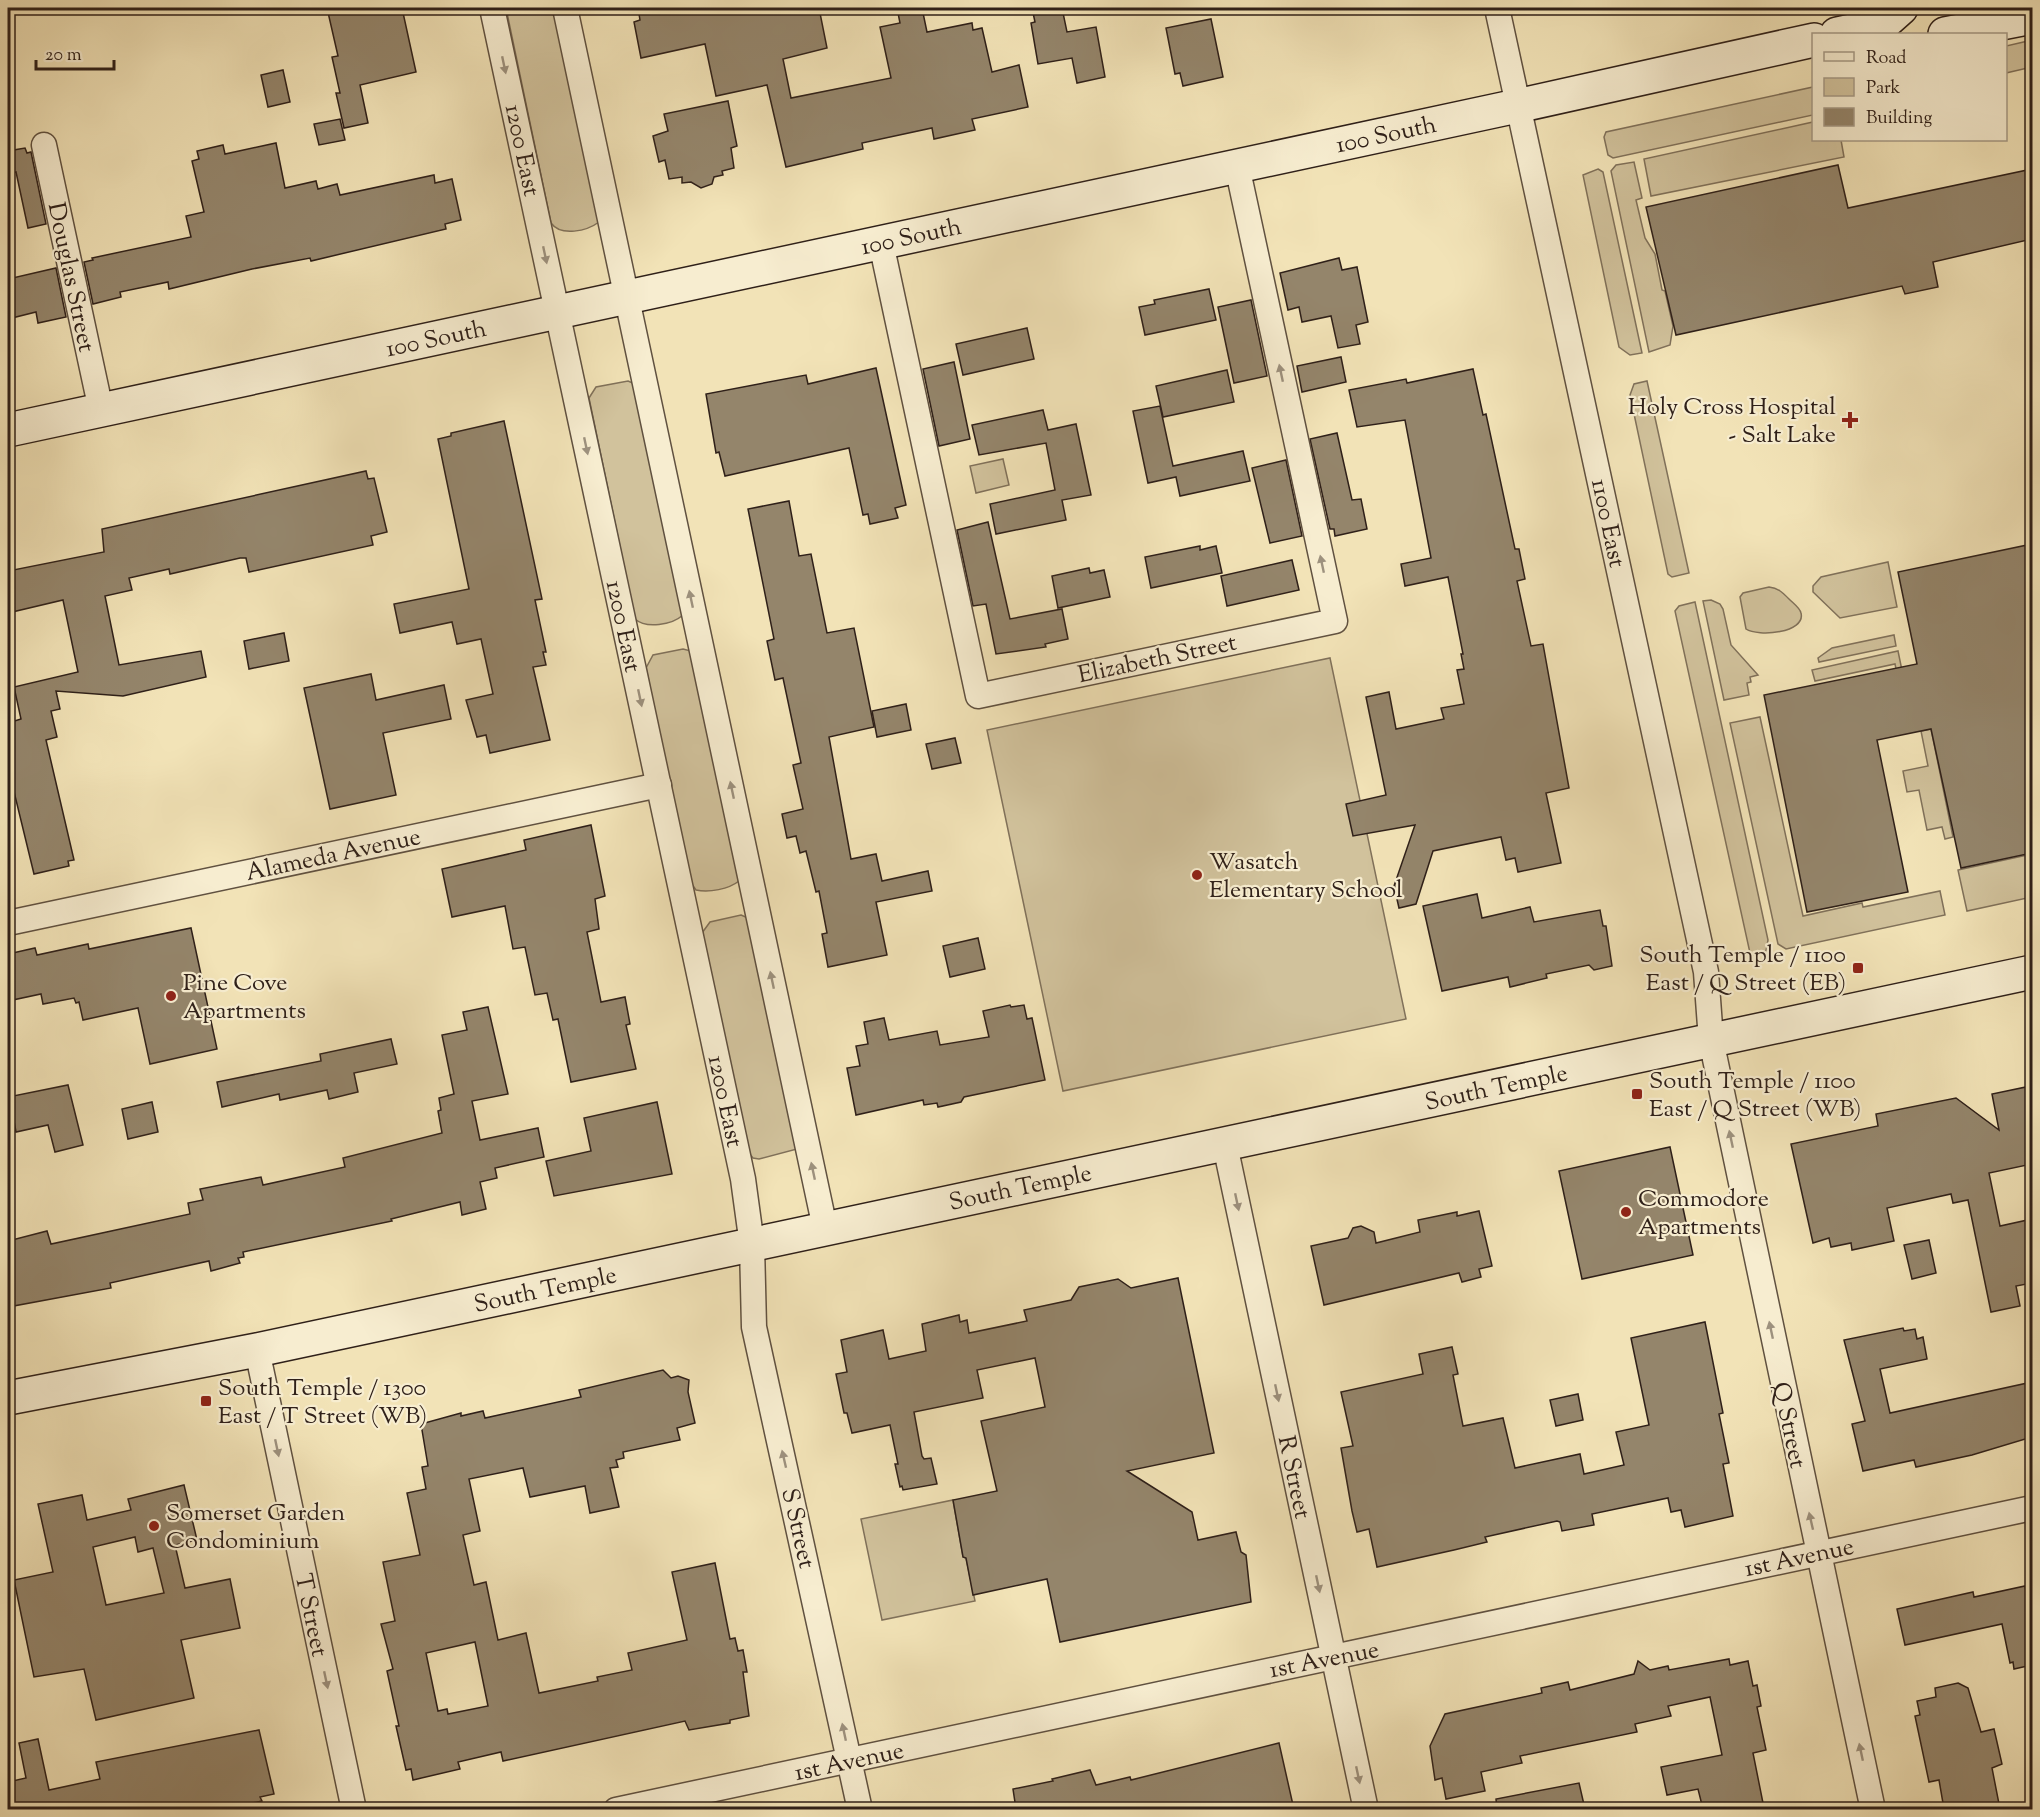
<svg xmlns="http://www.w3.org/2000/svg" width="2040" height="1817" viewBox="0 0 2040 1817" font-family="'Sorts Mill Goudy',serif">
	<rect width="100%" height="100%" fill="#f2e3b7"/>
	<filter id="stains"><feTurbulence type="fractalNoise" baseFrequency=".00333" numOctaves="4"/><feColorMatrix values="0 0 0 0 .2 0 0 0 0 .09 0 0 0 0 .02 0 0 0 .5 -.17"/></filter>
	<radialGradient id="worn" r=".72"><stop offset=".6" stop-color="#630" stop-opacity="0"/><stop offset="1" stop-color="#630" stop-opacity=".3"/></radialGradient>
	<g fill="#d1c29c" stroke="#80715a" stroke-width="1.5">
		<path d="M 506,8 L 559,8 L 599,222 C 587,231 561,237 551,223 Z"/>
		<polygon points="2028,41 2032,67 2006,73 2006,46"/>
		<polygon points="1813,87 1813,115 1613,158 1608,155 1604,137 1606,132"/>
		<polygon points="1813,122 1814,140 1841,140 1844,157 1651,196 1644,159"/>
		<polygon points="1634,162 1642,198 1636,200 1645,238 1655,254 1662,290 1665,291 1673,326 1670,345 1649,352 1611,171 1616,165"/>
		<polygon points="1598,169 1603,172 1642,353 1630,355 1619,347 1583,175"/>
		<path d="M 628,381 L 635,384 L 683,615 C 672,625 646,629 635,619 L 589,398 L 596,387 Z"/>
		<polygon points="1647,381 1689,573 1672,577 1668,574 1630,395 1634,384"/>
		<polygon points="1003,459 1009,485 976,493 970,466"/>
		<polygon points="1888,562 1897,607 1840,618 1813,592 1813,586 1821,577"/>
		<path d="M 1769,587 C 1778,588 1782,592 1789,599 C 1793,603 1800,608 1801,613 C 1806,633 1758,637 1746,629 L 1740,597 L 1743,593 Z"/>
		<polygon points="1711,600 1720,604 1723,609 1731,645 1758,675 1750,677 1751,682 1747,683 1749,695 1724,700 1703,601"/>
		<polygon points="1695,602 1768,940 1766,951 1756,956 1750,953 1675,611 1679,606"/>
		<polygon points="1894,635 1896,646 1819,662 1818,658 1832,648"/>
		<path d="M 683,649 L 691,651 L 739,881 C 729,889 709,893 696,890 L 691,883 L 646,668 L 653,655 Z"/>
		<polygon points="1898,651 1914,729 1909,730 1895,664 1815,681 1812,670"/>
		<polygon points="1330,658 1406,1019 1063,1091 987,730"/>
		<polygon points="1760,717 1803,916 1862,903 1863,907 1940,891 1945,915 1786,949 1778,944 1730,723"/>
		<polygon points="1931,729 1953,837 1945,839 1942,827 1927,830 1919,790 1907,792 1903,771 1928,766 1921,731"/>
		<polygon points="2032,854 2032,897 1967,911 1958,870"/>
		<polygon points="741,915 748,918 797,1149 759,1159 753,1158 749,1153 702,933 710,922"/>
		<polygon points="953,1500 963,1557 966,1558 975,1601 882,1620 861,1519"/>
	</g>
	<g fill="#94856b" stroke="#2f2019" stroke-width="1.5" fill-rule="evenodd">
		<polygon points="327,8 402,8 416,72 360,85 368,123 344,128 336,93 340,93 332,57 338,56"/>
		<polygon points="638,8 819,8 827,48 783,59 791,98 891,78 880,27 900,23 897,8 922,8 927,32 972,23 973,30 982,28 992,72 1019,65 1028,107 972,119 975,130 934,139 932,128 862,143 863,149 786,167 767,85 716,96 705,44 641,58 634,22 640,20"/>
		<polygon points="1032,8 1062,8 1067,32 1096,27 1105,77 1077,83 1072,58 1038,64 1031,23 1035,22"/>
		<polygon points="1211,19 1223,77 1183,86 1180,73 1175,74 1166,28"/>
		<polygon points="283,70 290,102 268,107 261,75"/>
		<polygon points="728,101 737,146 731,148 734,168 722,171 723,175 714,177 712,184 701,188 691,182 682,183 682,177 669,179 665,160 659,162 653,136 668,131 664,114"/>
		<polygon points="340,119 345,140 319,145 314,124"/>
		<polygon points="276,143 285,188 316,181 318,189 337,184 340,195 434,175 435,183 452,179 461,220 445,224 446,229 311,261 310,258 252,269 169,289 168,282 120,292 121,297 93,304 84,262 93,260 92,258 191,237 186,216 204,212 192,161 199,159 197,151 223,145 225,154"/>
		<polygon points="25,148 27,153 31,152 46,224 28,228 16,172 8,174 8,151"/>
		<polygon points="1838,165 1848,208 2032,169 2032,239 1933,262 1938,287 1905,294 1902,286 1676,335 1646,207"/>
		<polygon points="1339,258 1342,270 1357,267 1368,322 1356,325 1360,344 1338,348 1331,316 1302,322 1299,307 1288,310 1280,273"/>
		<polygon points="56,268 66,317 38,323 36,312 8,319 8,279"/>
		<polygon points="1209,289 1216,320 1145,335 1139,307 1155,304 1154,300"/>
		<polygon points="1251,300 1267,376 1234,383 1218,307"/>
		<polygon points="1027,328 1034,359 963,375 956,344"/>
		<polygon points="1341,357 1346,382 1302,392 1297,366"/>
		<polygon points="954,362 970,439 939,446 923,369"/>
		<polygon points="876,368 906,505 895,508 898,518 870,524 868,514 863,515 849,448 725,476 719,452 716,453 706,394 806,375 808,384"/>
		<polygon points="1473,369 1483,415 1486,414 1515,549 1519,549 1525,579 1517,581 1531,646 1543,644 1569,788 1546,793 1561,863 1518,872 1515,858 1506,860 1501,837 1433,851 1416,904 1399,908 1394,886 1415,825 1353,836 1346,804 1386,795 1366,697 1389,692 1396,729 1444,719 1441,708 1464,704 1457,670 1464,669 1461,654 1463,654 1448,577 1405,586 1401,564 1431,558 1405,420 1357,427 1349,390 1406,379 1407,383"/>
		<polygon points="1227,370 1234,402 1163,417 1156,386"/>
		<polygon points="1160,406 1173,466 1243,451 1250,481 1180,496 1176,477 1148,483 1133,411"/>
		<polygon points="1043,410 1048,430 1076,424 1091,495 1062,500 1066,520 996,534 990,504 1055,490 1046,443 979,455 972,425"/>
		<polygon points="504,421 542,599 535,600 546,652 543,652 546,665 533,667 550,740 490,753 486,735 477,737 466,700 493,694 481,639 457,644 452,622 400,633 394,604 469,589 438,439 451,436 451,433"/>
		<polygon points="1337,433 1352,500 1361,499 1367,529 1335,536 1334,529 1330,529 1310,439"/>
		<polygon points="1286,460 1302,536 1270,543 1252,468"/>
		<polygon points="366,471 368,479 374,478 387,532 371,536 373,545 249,572 246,558 240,558 170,574 169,569 129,578 132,590 105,596 119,665 201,651 206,677 123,696 56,691 60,709 51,711 57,737 46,740 74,860 68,861 69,866 34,874 8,767 8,723 21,719 14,687 78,672 63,600 8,613 8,571 104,552 102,529"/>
		<polygon points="789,501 799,556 811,554 827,633 854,628 874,727 829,737 851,859 876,854 882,881 928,871 932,891 876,902 887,955 828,967 822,934 827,933 819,891 816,892 806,851 800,853 796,836 787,838 782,814 803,809 793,765 801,763 783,678 775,680 767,641 774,639 748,509"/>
		<polygon points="988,522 1010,619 1062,609 1068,639 1045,644 1046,647 996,654 986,604 973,606 957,530"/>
		<polygon points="2032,544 2032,853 1961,868 1931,729 1877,740 1908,892 1807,912 1764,695 1917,664 1898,572"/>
		<polygon points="1200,546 1200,550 1216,546 1222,573 1151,588 1145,557"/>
		<polygon points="1292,560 1299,590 1227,606 1221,576"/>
		<polygon points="1089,568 1090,573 1104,570 1110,597 1058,608 1052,576"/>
		<polygon points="284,633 289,661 249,669 244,641"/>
		<polygon points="371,674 376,700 444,685 451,719 383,733 396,795 330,809 304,688"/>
		<polygon points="906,704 911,730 877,737 872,711"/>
		<polygon points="955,738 961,763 932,769 926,744"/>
		<polygon points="591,825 605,896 595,899 599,929 587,932 601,1002 625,997 630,1024 626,1025 636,1069 571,1082 558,1019 553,1020 547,993 535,995 525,947 513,949 505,906 452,917 442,869 526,850 524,840"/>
		<polygon points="1477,894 1482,918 1530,907 1534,922 1600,910 1603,926 1606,926 1612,966 1594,970 1589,965 1546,974 1547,978 1510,987 1508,977 1442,991 1423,906"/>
		<polygon points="191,928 217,1049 150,1064 138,1008 83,1020 79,1002 76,1003 74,998 43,1004 41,994 8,1001 8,954 35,948 37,955 88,944 89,949"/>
		<polygon points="978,938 985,969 950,977 943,946"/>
		<polygon points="1010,1005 1011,1007 1024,1005 1027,1019 1032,1018 1045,1080 964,1097 961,1102 938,1107 937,1103 924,1105 923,1100 856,1115 847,1068 860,1066 856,1046 868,1044 864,1022 884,1018 889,1040 937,1031 940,1045 989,1037 983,1011"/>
		<polygon points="488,1007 508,1094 472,1101 480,1140 538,1128 544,1157 495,1168 497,1178 480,1182 486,1209 462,1215 460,1202 391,1219 392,1221 243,1252 244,1257 238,1258 240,1263 211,1271 209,1261 110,1283 111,1288 8,1307 8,1241 47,1231 51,1244 190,1214 188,1203 203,1200 200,1189 261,1177 263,1185 345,1167 343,1158 442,1133 438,1111 441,1110 439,1098 454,1094 442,1035 467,1030 463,1012"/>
		<polygon points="391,1039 397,1064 354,1073 358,1092 329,1099 327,1090 280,1100 279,1094 222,1107 217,1082 321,1061 320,1054"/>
		<polygon points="68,1085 83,1145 55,1152 48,1125 16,1132 14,1121 8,1122 8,1097"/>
		<polygon points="2026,1087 2032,1116 2032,1164 1989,1173 2000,1226 2032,1219 2032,1283 2016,1286 2020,1306 1991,1312 1968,1200 1953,1203 1951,1194 1887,1208 1894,1241 1852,1250 1851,1243 1831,1247 1829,1238 1813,1243 1791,1144 1878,1126 1876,1114 1956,1098 1999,1130 1992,1094"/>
		<polygon points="152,1102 158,1132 128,1139 122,1109"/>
		<polygon points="657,1102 672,1174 554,1196 546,1161 591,1151 584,1118"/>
		<polygon points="1670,1147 1693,1255 1582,1279 1559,1171"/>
		<polygon points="1479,1211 1492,1266 1479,1269 1481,1277 1462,1282 1459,1273 1324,1305 1311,1246 1348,1238 1353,1228 1361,1226 1374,1232 1376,1243 1420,1232 1418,1220 1457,1212 1457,1216"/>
		<polygon points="1929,1240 1936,1273 1912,1279 1904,1245"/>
		<polygon points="1178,1278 1214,1453 1127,1471 1192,1512 1198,1540 1236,1532 1241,1552 1246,1555 1251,1602 1060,1642 1047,1579 973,1595 966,1558 963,1557 953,1500 997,1491 981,1421 1045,1407 1035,1358 977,1370 983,1398 914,1412 922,1456 924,1459 931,1458 937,1484 903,1490 902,1486 900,1487 895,1464 898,1464 890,1425 852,1433 847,1413 844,1413 836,1374 847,1372 841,1340 883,1330 889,1359 926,1351 922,1324 959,1315 960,1322 967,1320 969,1333 1027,1321 1024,1310 1071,1300 1079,1287 1118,1279 1131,1288"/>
		<polygon points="1705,1322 1723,1413 1719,1414 1729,1463 1723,1464 1733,1516 1685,1527 1681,1510 1671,1512 1668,1498 1592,1514 1594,1525 1562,1531 1560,1522 1557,1521 1485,1537 1487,1542 1454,1550 1377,1567 1369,1529 1357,1532 1352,1511 1341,1448 1353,1446 1341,1392 1423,1374 1419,1354 1452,1347 1458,1374 1453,1375 1463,1426 1503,1418 1515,1468 1580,1454 1584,1474 1624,1465 1616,1432 1649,1425 1631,1338"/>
		<polygon points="1903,1328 1904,1331 1915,1329 1917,1339 1923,1337 1927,1359 1880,1369 1890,1413 2032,1382 2032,1437 1972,1455 1916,1467 1914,1460 1863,1471 1852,1424 1865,1421 1844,1340"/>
		<path d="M 663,1370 L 671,1378 L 678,1376 L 689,1380 L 688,1392 L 695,1423 L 677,1428 L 680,1440 L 623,1452 L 624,1458 L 616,1460 L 618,1467 L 610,1468 L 619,1507 L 590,1513 L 585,1486 L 530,1497 L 523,1468 L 469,1479 L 480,1531 L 463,1535 L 474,1585 L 486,1582 L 498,1640 L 526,1633 L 539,1693 L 598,1681 L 597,1677 L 632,1670 L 628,1653 L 687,1640 L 672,1572 L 715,1563 L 730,1639 L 735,1638 L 738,1651 L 743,1650 L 747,1672 L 743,1672 L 749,1716 L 730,1720 L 730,1723 L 689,1730 L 685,1721 L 503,1761 L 501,1752 L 458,1762 L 460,1769 L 413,1780 L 411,1769 L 406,1770 L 396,1726 L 399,1726 L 387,1671 L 393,1669 L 381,1624 L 395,1621 L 383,1562 L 420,1555 L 407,1493 L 426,1489 L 422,1467 L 428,1466 L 421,1424 L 461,1413 L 461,1416 L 483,1411 L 485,1418 L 581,1397 L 579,1390 ZM 475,1642 L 488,1706 L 448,1714 L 447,1709 L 438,1711 L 426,1653 Z"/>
		<polygon points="1578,1394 1583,1420 1556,1426 1550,1400"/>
		<path d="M 184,1485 L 197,1540 L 175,1545 L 185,1588 L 230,1579 L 240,1628 L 181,1640 L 194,1698 L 96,1720 L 84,1669 L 34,1677 L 14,1580 L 53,1572 L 38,1504 L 82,1495 L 87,1520 L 131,1510 L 128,1499 ZM 135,1537 L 138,1552 L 153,1548 L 164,1593 L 106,1605 L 93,1547 Z"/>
		<polygon points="2025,1586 2028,1600 2032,1599 2032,1665 2014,1669 2013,1662 2010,1663 2002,1624 1905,1645 1897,1609 1973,1592 1974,1597"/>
		<polygon points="1729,1659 1730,1665 1748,1661 1753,1686 1757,1685 1761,1706 1757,1707 1766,1750 1753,1753 1763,1803 1733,1809 1703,1809 1698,1789 1667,1795 1661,1767 1722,1755 1710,1697 1668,1706 1671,1716 1635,1724 1637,1732 1520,1756 1522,1763 1481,1772 1485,1791 1446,1799 1442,1778 1435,1780 1430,1746 1445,1714 1542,1693 1541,1688 1568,1682 1570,1690 1634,1674 1638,1661 1650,1670 1668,1666 1669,1670"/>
		<polygon points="1958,1683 1968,1688 1981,1732 1994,1729 2002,1764 1992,1768 2000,1809 1944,1809 1939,1780 1929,1782 1915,1716 1920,1715 1917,1701 1936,1697 1935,1688"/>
		<polygon points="259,1730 274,1794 260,1797 262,1801 223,1809 8,1809 8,1782 26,1778 19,1743 38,1739 49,1790 100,1779 96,1762"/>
		<polygon points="1279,1743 1293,1805 1283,1807 1283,1809 1016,1809 1013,1789 1053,1781 1052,1779 1090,1770 1096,1785 1130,1777 1131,1780"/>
		<polygon points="1579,1783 1585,1809 1497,1809 1496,1799"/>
	</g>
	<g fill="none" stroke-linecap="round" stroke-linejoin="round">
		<defs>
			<g id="street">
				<polyline points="492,8 743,1179 752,1245 754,1327 860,1810"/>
				<polyline points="565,8 825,1228"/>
				<polyline points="1497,8 1706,972 1711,1040 1873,1810"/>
				<polyline points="44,145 101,410"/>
				<polyline points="881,243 978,696 1335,621 1237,166"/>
				<polyline points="8,923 659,785"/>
				<polyline points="1225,1145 1366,1810"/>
				<polyline points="257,1350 354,1810"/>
				<polyline points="616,1810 2032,1508"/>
			</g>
			<g id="secondary">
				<polyline points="1837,34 1883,24 1901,8"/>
				<polyline points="1945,34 2032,17"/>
				<polyline points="8,430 1517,106 1814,40"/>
				<polyline points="8,1398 257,1350 2032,972"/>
			</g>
		</defs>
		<use href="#street" stroke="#605140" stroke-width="27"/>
		<use href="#secondary" stroke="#2f2019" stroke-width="36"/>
		<use href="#street" stroke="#f7edd0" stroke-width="24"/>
		<use href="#secondary" stroke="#f7edd0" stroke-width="33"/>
	</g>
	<defs><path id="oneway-solid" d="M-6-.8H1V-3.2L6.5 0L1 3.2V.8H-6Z" transform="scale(1.5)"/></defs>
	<g fill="#9d917e">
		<use href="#oneway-solid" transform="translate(504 65) rotate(78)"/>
		<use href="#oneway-solid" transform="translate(545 255) rotate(78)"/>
		<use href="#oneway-solid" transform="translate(1281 373) rotate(-102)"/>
		<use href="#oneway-solid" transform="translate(586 446) rotate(78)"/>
		<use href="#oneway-solid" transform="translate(1322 564) rotate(-102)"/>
		<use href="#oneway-solid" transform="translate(691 599) rotate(-102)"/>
		<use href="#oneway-solid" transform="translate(640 698) rotate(78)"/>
		<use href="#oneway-solid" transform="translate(732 790) rotate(-102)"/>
		<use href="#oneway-solid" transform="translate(772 980) rotate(-102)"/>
		<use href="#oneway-solid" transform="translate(1731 1139) rotate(-102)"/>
		<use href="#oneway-solid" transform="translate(813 1171) rotate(-102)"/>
		<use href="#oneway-solid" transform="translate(1237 1202) rotate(78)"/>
		<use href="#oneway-solid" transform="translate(1771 1330) rotate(-102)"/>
		<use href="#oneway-solid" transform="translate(1277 1393) rotate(78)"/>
		<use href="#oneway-solid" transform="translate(277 1448) rotate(78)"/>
		<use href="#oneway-solid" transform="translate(784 1459) rotate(-103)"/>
		<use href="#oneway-solid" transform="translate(1811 1521) rotate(-103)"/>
		<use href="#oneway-solid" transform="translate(1318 1584) rotate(78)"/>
		<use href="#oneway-solid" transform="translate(326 1680) rotate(78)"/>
		<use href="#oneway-solid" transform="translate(844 1732) rotate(-102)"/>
		<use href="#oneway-solid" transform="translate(1861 1752) rotate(-102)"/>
		<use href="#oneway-solid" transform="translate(1358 1775) rotate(78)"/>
	</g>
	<g fill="#8f2418" stroke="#f7edd0" stroke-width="2">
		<path d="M1847 411h6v6h6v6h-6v6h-6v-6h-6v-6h6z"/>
		<circle cx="1197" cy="875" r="6"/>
		<rect x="1852" y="962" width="12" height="12" rx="3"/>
		<circle cx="171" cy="996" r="6"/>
		<rect x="1631" y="1088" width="12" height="12" rx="3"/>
		<circle cx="1626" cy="1212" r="6"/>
		<rect x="200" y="1395" width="12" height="12" rx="3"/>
		<circle cx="154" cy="1526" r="6"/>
	</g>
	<g text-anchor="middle" stroke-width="4.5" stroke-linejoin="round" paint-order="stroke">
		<g font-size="24" fill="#2f2019" stroke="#f7edd0">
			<text transform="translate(1386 134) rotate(-12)" y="8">100 South</text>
			<text transform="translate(523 150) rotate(78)" y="8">1200 East</text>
			<text transform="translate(911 236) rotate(-12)" y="8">100 South</text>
			<text transform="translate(72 277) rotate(78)" y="8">Douglas Street</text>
			<text transform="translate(436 338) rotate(-12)" y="8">100 South</text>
			<text transform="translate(1609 523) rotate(78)" y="8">1100 East</text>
			<text transform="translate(624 626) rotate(78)" y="8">1200 East</text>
			<text transform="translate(1157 658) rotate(-12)" y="8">Elizabeth Street</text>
			<text transform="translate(333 854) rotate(-12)" y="8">Alameda Avenue</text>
			<text transform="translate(1496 1087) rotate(-12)" y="8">South Temple</text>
			<text transform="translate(726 1101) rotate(78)" y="8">1200 East</text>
			<text transform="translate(1020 1187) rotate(-12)" y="8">South Temple</text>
			<text transform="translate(545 1289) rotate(-12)" y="8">South Temple</text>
			<text transform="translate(1790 1425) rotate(78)" y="8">Q Street</text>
			<text transform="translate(1295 1477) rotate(78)" y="8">R Street</text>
			<text transform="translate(799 1528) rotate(77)" y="8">S Street</text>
			<text transform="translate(1799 1557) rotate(-12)" y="8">1st Avenue</text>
			<text transform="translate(312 1615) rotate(78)" y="8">T Street</text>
			<text transform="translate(1324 1659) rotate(-11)" y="8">1st Avenue</text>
			<text transform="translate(849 1761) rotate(-12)" y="8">1st Avenue</text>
		</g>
		<g font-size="24" fill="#2f2019" stroke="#f7edd0" text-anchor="start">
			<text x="1836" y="414" text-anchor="end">Holy Cross Hospital<tspan x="1836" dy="28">- Salt Lake</tspan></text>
			<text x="1209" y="869">Wasatch<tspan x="1209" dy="28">Elementary School</tspan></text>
			<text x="1846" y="962" text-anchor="end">South Temple / 1100<tspan x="1846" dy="28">East / Q Street (EB)</tspan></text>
			<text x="183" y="990">Pine Cove<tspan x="183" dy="28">Apartments</tspan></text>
			<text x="1649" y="1088">South Temple / 1100<tspan x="1649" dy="28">East / Q Street (WB)</tspan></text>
			<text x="1638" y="1206">Commodore<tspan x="1638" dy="28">Apartments</tspan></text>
			<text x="218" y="1395">South Temple / 1300<tspan x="218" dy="28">East / T Street (WB)</tspan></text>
			<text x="166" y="1520">Somerset Garden<tspan x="166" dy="28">Condominium</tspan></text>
		</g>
	</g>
	<rect width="2040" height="1817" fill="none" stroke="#f2e3b7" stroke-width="30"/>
	<rect x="9" y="9" width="2022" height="1799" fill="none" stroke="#2f2019" stroke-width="3"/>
	<rect x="15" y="15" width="2010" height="1787" fill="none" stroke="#2f2019" stroke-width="1.5"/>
	<rect x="1812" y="33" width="195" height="108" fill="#f7edd0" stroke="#a79b87" stroke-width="1.5"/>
	<rect x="1824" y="52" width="30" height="9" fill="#f7edd0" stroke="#a79b87" stroke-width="1.5"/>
	<text x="1866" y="63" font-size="18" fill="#2f2019">Road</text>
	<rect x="1824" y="78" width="30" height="18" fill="#d1c29c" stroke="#a79b87" stroke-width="1.5"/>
	<text x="1866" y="93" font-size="18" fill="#2f2019">Park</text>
	<rect x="1824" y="108" width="30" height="18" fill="#94856b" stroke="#a79b87" stroke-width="1.5"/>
	<text x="1866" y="123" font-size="18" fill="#2f2019">Building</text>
	<path d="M36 60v9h78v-9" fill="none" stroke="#2f2019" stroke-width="3"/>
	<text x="45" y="60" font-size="18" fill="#2f2019" stroke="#f7edd0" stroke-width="4.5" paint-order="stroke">20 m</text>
	<rect width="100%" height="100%" filter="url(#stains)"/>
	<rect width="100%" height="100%" fill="url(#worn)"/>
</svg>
